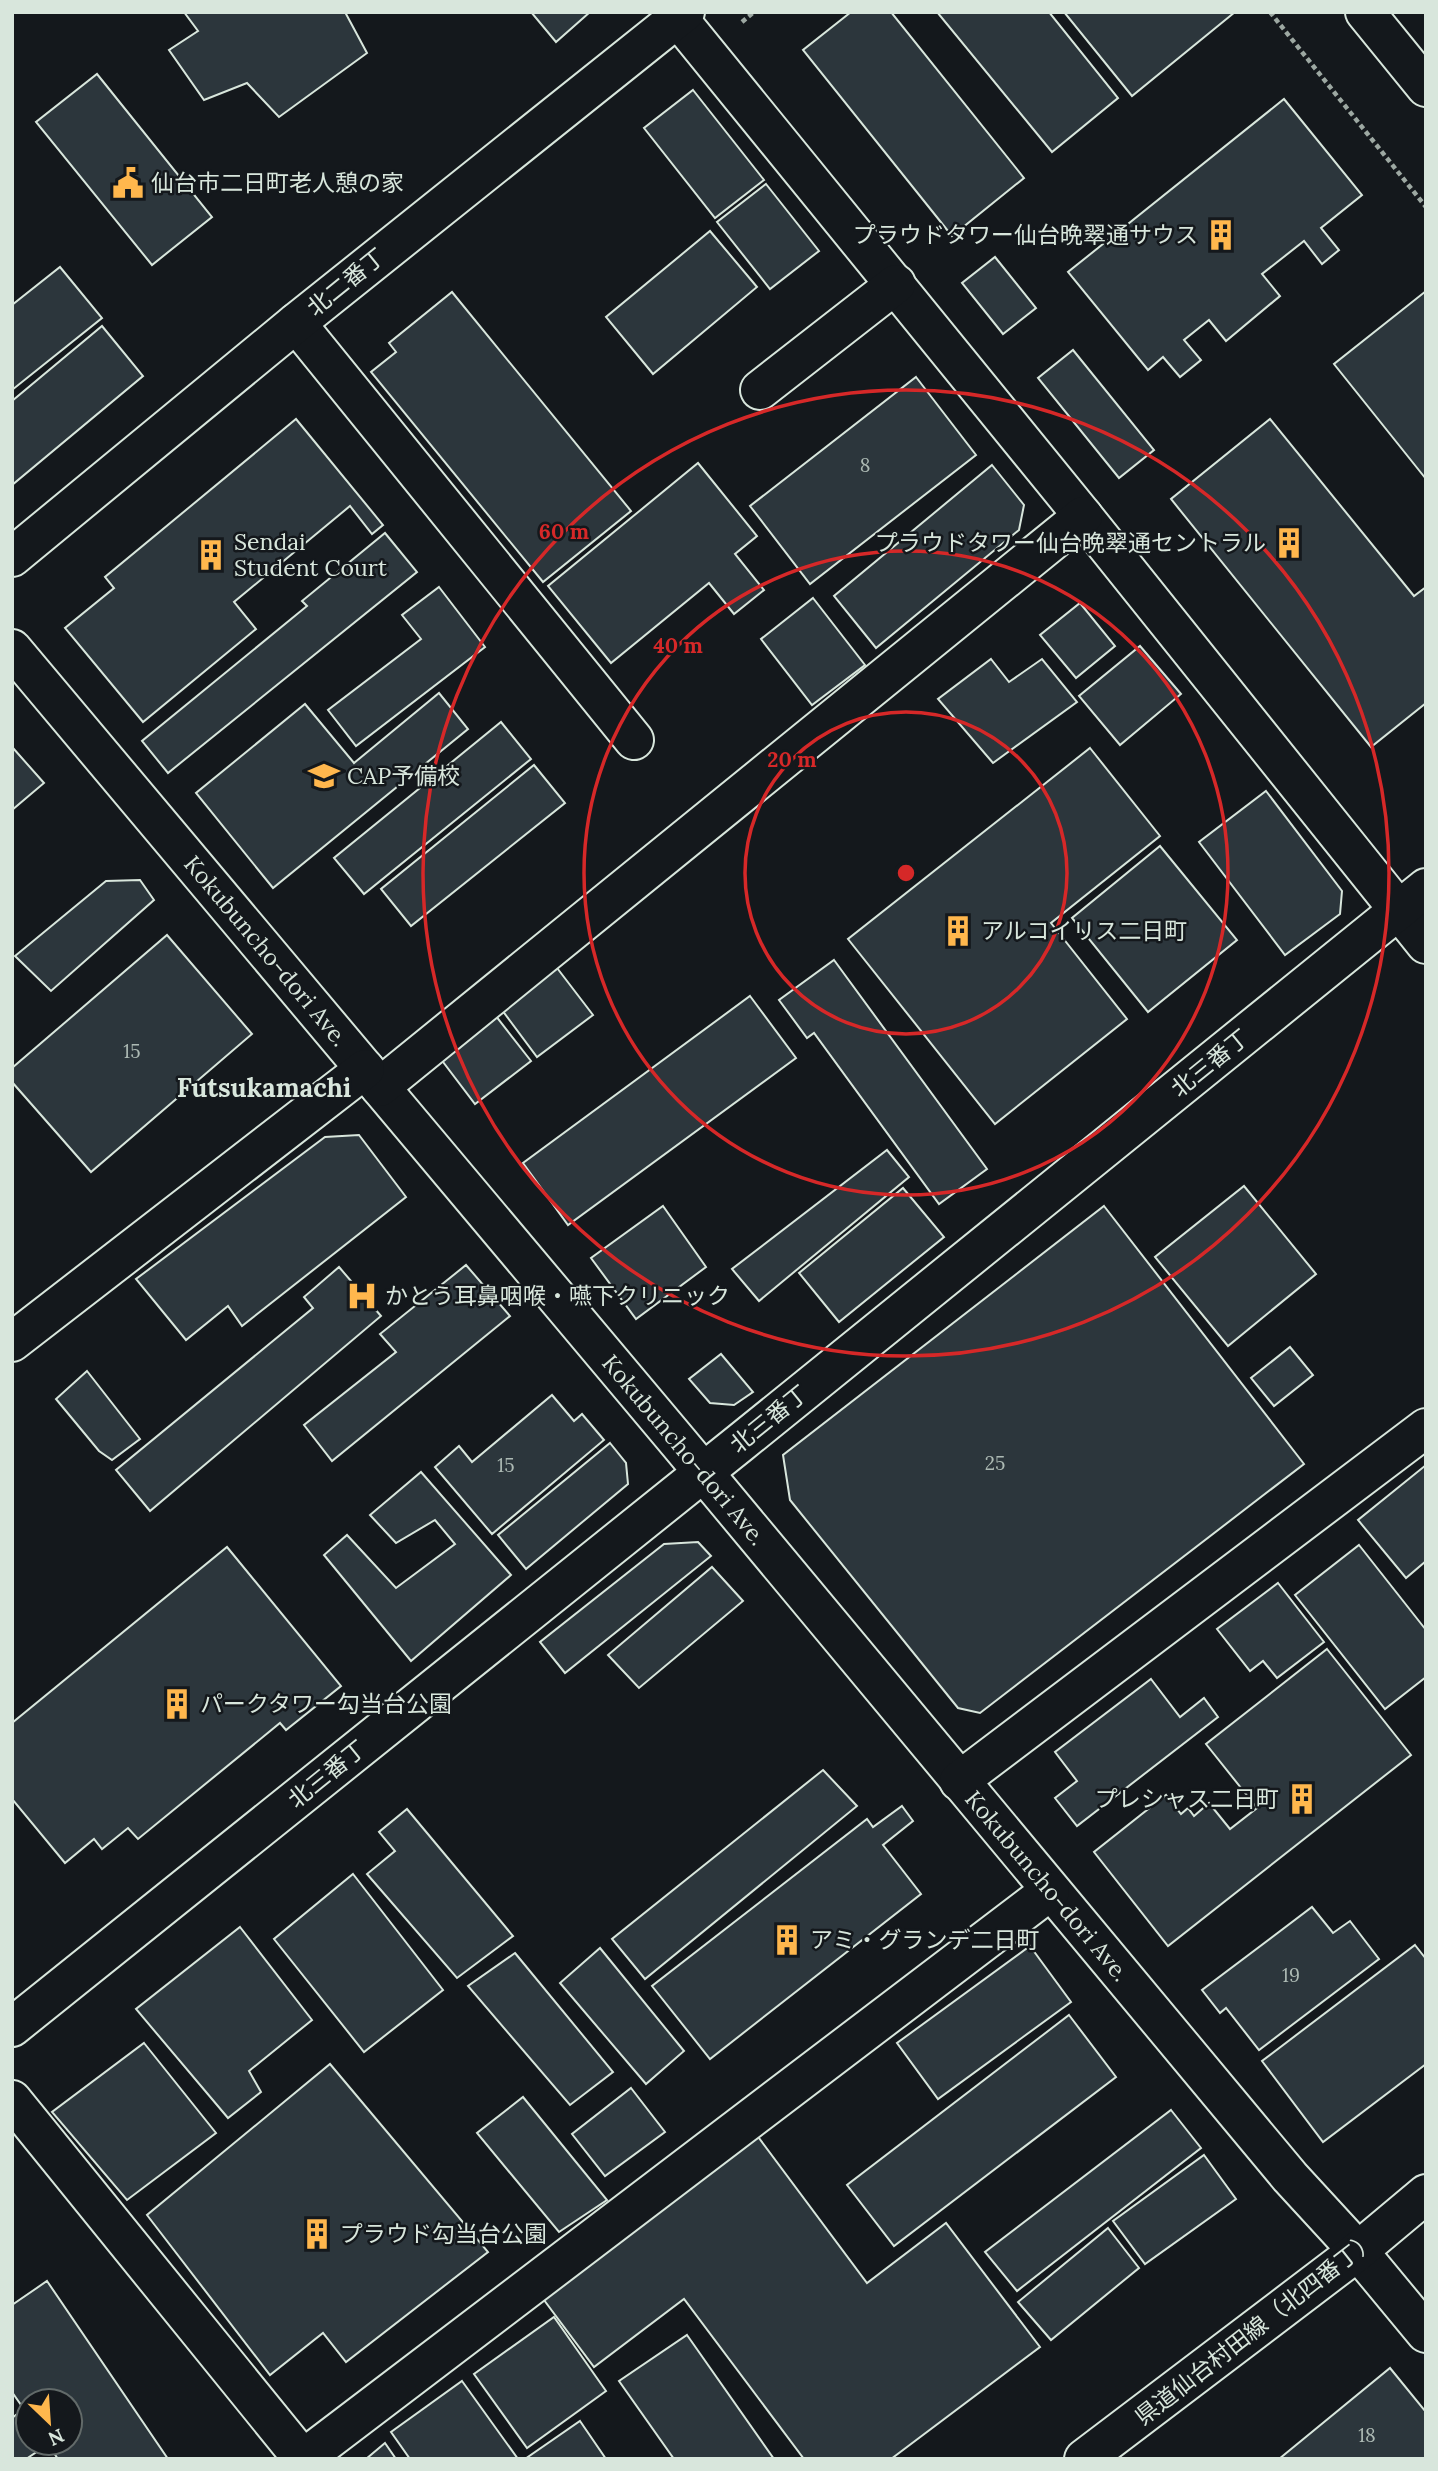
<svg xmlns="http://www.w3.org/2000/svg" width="1438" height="2471" viewBox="0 0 1438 2471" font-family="Lora,'Noto Sans JP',serif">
	<rect width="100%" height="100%" fill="#14181c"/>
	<g fill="#2c363c" stroke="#d8e6dc" stroke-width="2">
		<polygon points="184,12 345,12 367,53 279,117 247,83 204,100 169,50 198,31"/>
		<polygon points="531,12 590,12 556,42"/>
		<polygon points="851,12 891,12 1024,178 952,236 803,50"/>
		<polygon points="937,12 1049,12 1118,98 1052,152"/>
		<polygon points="1064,12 1235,12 1132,96"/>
		<polygon points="97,74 212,217 152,265 36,122"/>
		<polygon points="693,90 764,180 715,218 644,128"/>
		<polygon points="1284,99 1362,195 1321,228 1339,250 1322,264 1304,241 1262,274 1280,296 1226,341 1209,320 1184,340 1201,360 1180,377 1163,357 1148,370 1068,272"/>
		<polygon points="766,184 819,251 770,289 717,222"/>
		<polygon points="710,231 757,287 653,374 606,317"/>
		<polygon points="995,257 1036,308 1003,334 962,283"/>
		<polygon points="60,267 102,318 12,390 12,305"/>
		<polygon points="1426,291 1426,479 1334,364"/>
		<polygon points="452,292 631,511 543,582 371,372 396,352 389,343"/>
		<polygon points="102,326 143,376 12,485 12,401"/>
		<polygon points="1073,350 1154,450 1119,478 1038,378"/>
		<polygon points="916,377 976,455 810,584 750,506"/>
		<polygon points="296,419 383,525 372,534 350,506 234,602 256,629 143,722 65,628 114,588 105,577"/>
		<polygon points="1270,419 1414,596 1426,587 1426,703 1371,747 1171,499"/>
		<polygon points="698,463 757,536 735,554 764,590 734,614 709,583 611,663 548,586"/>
		<polygon points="992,465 1024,505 1019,530 876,648 834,596"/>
		<polygon points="385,533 417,572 168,773 142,741 307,606 302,601"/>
		<polygon points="439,587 485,647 356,746 328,710 421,639 402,615"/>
		<polygon points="813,598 865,665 812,705 761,639"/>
		<polygon points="1080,603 1115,646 1076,678 1040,635"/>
		<polygon points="1140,646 1181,694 1120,745 1079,696"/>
		<polygon points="991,659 1009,682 1042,659 1077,702 993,763 938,699"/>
		<polygon points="439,693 468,729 273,888 196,793 305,704 354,763"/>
		<polygon points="501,722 531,759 364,894 334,858"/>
		<polygon points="13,748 44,783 12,810 12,749"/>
		<polygon points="1090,748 1160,836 1051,923 1127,1019 995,1124 848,939"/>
		<polygon points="534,765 565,803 411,926 381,889"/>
		<polygon points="1266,791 1342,891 1340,914 1285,955 1199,842"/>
		<polygon points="1160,846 1237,940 1148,1012 1072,918"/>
		<polygon points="140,880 154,900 51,991 15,956 106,881"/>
		<polygon points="167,935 252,1034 91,1172 12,1082 12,1068"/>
		<polygon points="834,960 987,1169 939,1204 814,1033 807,1038 779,1000"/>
		<polygon points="554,964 593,1015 537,1057 499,1006"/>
		<polygon points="750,996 796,1058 568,1225 523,1163"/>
		<polygon points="492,1011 531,1061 475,1104 437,1054"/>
		<polygon points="359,1135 406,1197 242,1326 228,1306 186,1340 136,1279 325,1137"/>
		<polygon points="887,1150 909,1177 759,1301 732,1269"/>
		<polygon points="1244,1186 1316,1274 1228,1346 1155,1257"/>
		<polygon points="903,1188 944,1237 839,1322 799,1273"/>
		<polygon points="663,1206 706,1267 636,1319 591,1258"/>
		<polygon points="1104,1206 1304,1464 980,1713 958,1708 790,1500 783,1455"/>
		<polygon points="466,1265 510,1316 332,1461 304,1425 396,1352 380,1334"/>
		<polygon points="339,1267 381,1316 150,1511 116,1470 313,1308 304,1297"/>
		<polygon points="1290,1347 1313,1375 1274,1406 1251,1378"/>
		<polygon points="721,1354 753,1392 734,1405 710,1403 689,1379"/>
		<polygon points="87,1371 140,1439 112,1460 99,1451 56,1399"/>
		<polygon points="552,1395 574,1421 582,1414 604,1440 492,1534 435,1467 459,1446 472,1462"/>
		<polygon points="610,1443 626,1463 628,1484 526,1569 498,1535"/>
		<polygon points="1426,1465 1426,1561 1406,1578 1358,1520"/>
		<polygon points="421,1472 511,1575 411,1661 324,1555 347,1535 396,1588 455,1544 435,1520 396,1543 370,1515"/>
		<polygon points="698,1542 711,1556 565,1673 540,1642 664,1544"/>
		<polygon points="1359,1545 1426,1630 1426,1677 1385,1709 1295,1595"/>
		<polygon points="227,1547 341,1686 286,1730 280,1723 138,1839 128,1828 102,1849 94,1839 65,1863 12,1799 12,1723"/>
		<polygon points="712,1567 743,1601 639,1688 608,1655"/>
		<polygon points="1278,1583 1324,1642 1277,1678 1263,1661 1250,1671 1217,1629"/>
		<polygon points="1327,1649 1411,1755 1168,1946 1094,1852 1166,1795 1181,1814 1188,1808 1194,1816 1209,1803 1230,1829 1257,1808 1206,1744"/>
		<polygon points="1151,1679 1180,1717 1204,1698 1218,1717 1077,1826 1055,1798 1077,1781 1055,1752"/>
		<polygon points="823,1770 857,1806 645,1979 612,1939"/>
		<polygon points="902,1806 913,1821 883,1845 921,1894 710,2059 652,1986 867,1819 873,1827"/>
		<polygon points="407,1809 513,1936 457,1978 367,1874 395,1851 379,1832"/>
		<polygon points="353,1874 443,1990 364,2052 274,1939"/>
		<polygon points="1312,1907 1333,1933 1350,1921 1379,1959 1259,2050 1226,2008 1220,2013 1202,1990"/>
		<polygon points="240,1927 312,2020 249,2071 261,2092 228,2118 136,2009"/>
		<polygon points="1415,1945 1426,1959 1426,2064 1323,2142 1262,2061"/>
		<polygon points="1030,1946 1071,2002 938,2099 897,2043"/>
		<polygon points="600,1948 684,2051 646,2084 560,1983"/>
		<polygon points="515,1953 613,2072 570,2105 468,1986"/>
		<polygon points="1069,2015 1116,2077 894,2246 847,2185"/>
		<polygon points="144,2043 216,2133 127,2200 52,2112"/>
		<polygon points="330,2064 488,2252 346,2362 323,2333 270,2375 147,2215"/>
		<polygon points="631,2088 665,2132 605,2176 572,2134"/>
		<polygon points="523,2097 607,2200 559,2232 477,2133"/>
		<polygon points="1171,2110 1201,2148 1017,2291 985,2252"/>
		<polygon points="756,2134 867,2283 946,2223 1040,2347 891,2459 804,2459 684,2299 594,2367 541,2296"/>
		<polygon points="1204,2155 1236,2199 1145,2264 1113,2221"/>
		<polygon points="1108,2228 1139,2268 1051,2340 1018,2302"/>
		<polygon points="47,2281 168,2459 58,2459 47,2443 70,2443 70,2401 28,2401 28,2415 12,2392 12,2305"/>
		<polygon points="554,2317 606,2391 527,2448 474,2374"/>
		<polygon points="687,2335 774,2459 674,2459 619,2381"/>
		<polygon points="1390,2368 1426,2412 1426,2459 1279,2459"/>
		<polygon points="462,2381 518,2459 410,2459 391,2432"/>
		<polygon points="16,2415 28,2432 28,2443 36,2443 41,2449 26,2459 12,2459 12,2418"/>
		<polygon points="580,2421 606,2459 525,2459"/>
		<polygon points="385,2443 396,2459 366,2459"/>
	</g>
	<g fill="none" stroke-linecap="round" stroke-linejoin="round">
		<defs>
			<g id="minor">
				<polyline points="673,12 1083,516 1426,944"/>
				<polyline points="1365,12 1426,87"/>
				<polyline points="296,323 634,740"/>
				<polyline points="760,390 896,284"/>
				<polyline points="12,557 296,323 685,12"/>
				<polyline points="12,649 679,1443 1290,2177 1358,2251 1426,2333"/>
				<polyline points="380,1087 1083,516"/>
				<polyline points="12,1342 365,1069"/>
				<polyline points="959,1781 1426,1428"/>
				<polyline points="12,2027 740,1443 1426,888"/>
				<polyline points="12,2100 303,2459 1050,1891"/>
			</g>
			<polyline id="major" points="1084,2459 1358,2251 1426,2194"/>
		</defs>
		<use href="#minor" stroke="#d8e6dc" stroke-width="42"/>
		<use href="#major" stroke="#d8e6dc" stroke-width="42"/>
		<g stroke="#9da8a2" stroke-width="4.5" stroke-dasharray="5 3.5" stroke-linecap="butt">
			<polyline points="1270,12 1426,207"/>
			<polyline points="742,22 754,12"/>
		</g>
		<use href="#minor" stroke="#14181c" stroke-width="38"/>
		<use href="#major" stroke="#14181c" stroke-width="38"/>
	</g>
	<g fill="none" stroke="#d62828" stroke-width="3.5">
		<circle cx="906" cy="873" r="161"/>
		<circle cx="906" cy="873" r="322"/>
		<circle cx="906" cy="873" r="483"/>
	</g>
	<defs>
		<symbol id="civic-bare" viewBox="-9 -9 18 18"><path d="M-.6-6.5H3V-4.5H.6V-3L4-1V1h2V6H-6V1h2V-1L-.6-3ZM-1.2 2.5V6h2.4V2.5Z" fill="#ffb74d" stroke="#14181c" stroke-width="2.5" paint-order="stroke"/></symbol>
		<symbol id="building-bare" viewBox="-9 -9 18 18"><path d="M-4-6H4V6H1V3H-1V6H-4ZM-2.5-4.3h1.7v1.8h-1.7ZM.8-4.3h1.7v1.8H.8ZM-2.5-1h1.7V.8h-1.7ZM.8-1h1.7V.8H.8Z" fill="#ffb74d" stroke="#14181c" stroke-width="2.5" paint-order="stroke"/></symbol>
		<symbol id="school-bare" viewBox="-9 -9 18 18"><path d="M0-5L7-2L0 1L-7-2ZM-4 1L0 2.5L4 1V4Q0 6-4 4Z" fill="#ffb74d" stroke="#14181c" stroke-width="2.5" paint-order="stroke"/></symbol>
		<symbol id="hospital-bare" viewBox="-9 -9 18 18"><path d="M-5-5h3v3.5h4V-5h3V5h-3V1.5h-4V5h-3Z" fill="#ffb74d" stroke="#14181c" stroke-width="2.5" paint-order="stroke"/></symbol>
	</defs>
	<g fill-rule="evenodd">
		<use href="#civic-bare" x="106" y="161" width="44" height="44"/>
		<use href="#building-bare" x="1199" y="213" width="44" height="44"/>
		<use href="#building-bare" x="1267" y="521" width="44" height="44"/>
		<use href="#building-bare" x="189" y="533" width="44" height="44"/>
		<use href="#school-bare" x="302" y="754" width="44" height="44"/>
		<use href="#building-bare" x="936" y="909" width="44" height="44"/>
		<use href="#hospital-bare" x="340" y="1274" width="44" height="44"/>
		<use href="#building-bare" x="155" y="1682" width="44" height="44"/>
		<use href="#building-bare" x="1280" y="1777" width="44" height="44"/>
		<use href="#building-bare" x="765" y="1918" width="44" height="44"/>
		<use href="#building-bare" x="295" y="2212" width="44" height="44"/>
	</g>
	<g text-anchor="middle" stroke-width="5" stroke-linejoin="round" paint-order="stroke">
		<g font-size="19" fill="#adbab4">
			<text x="865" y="472">8</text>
			<text x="132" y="1058">15</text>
			<text x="995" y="1470">25</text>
			<text x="506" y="1472">15</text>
			<text x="1291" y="1982">19</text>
			<text x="1367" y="2442">18</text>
		</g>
		<g font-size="23" fill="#d8e6dc" stroke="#14181c" text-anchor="start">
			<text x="151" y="191">仙台市二日町老人憩の家</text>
			<text x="1198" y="243" text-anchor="end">プラウドタワー仙台晩翠通サウス</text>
			<text x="234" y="550">Sendai<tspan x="234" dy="26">Student Court</tspan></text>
			<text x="1266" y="551" text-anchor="end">プラウドタワー仙台晩翠通セントラル</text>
			<text x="347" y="784">CAP予備校</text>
			<text x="981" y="939">アルコイリス二日町</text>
			<text x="385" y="1304">かとう耳鼻咽喉・嚥下クリニック</text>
			<text x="200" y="1712">パークタワー勾当台公園</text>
			<text x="1279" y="1807" text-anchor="end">プレシャス二日町</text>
			<text x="810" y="1948">アミ・グランデ二日町</text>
			<text x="340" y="2242">プラウド勾当台公園</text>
		</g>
		<g font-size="23" fill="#d8e6dc" stroke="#14181c">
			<text transform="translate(346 282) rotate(-39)" y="8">北二番丁</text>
			<text transform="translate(266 951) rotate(50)" y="8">Kokubuncho-dori Ave.</text>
			<text transform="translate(1210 1063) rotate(-39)" y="8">北三番丁</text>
			<text transform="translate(769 1419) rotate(-39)" y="8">北三番丁</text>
			<text transform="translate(684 1450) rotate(50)" y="8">Kokubuncho-dori Ave.</text>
			<text transform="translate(327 1774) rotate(-39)" y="8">北三番丁</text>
			<text transform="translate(1047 1886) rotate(50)" y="8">Kokubuncho-dori Ave.</text>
			<text transform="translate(1256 2328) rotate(-38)" y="8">県道仙台村田線（北四番丁）</text>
		</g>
		<g font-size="26" font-weight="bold" fill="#d8e6dc" stroke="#14181c">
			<text x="264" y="1097">Futsukamachi</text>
		</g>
	</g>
	<circle cx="906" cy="873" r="10" fill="#d62828" stroke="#14181c" stroke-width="3.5"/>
	<g font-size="21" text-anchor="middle" font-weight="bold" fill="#d62828" stroke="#14181c" stroke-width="5" stroke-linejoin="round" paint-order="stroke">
		<text x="564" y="539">60 m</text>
		<text x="678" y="653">40 m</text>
		<text x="792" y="767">20 m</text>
	</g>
	<rect width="1438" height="2471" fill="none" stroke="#d8e6dc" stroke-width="28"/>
	<g transform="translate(49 2422) rotate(155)"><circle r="33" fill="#14181c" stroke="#626a69" stroke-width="2"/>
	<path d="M0-5L12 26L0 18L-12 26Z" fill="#ffb74d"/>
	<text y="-10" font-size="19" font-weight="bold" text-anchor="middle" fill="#d8e6dc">N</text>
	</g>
</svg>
